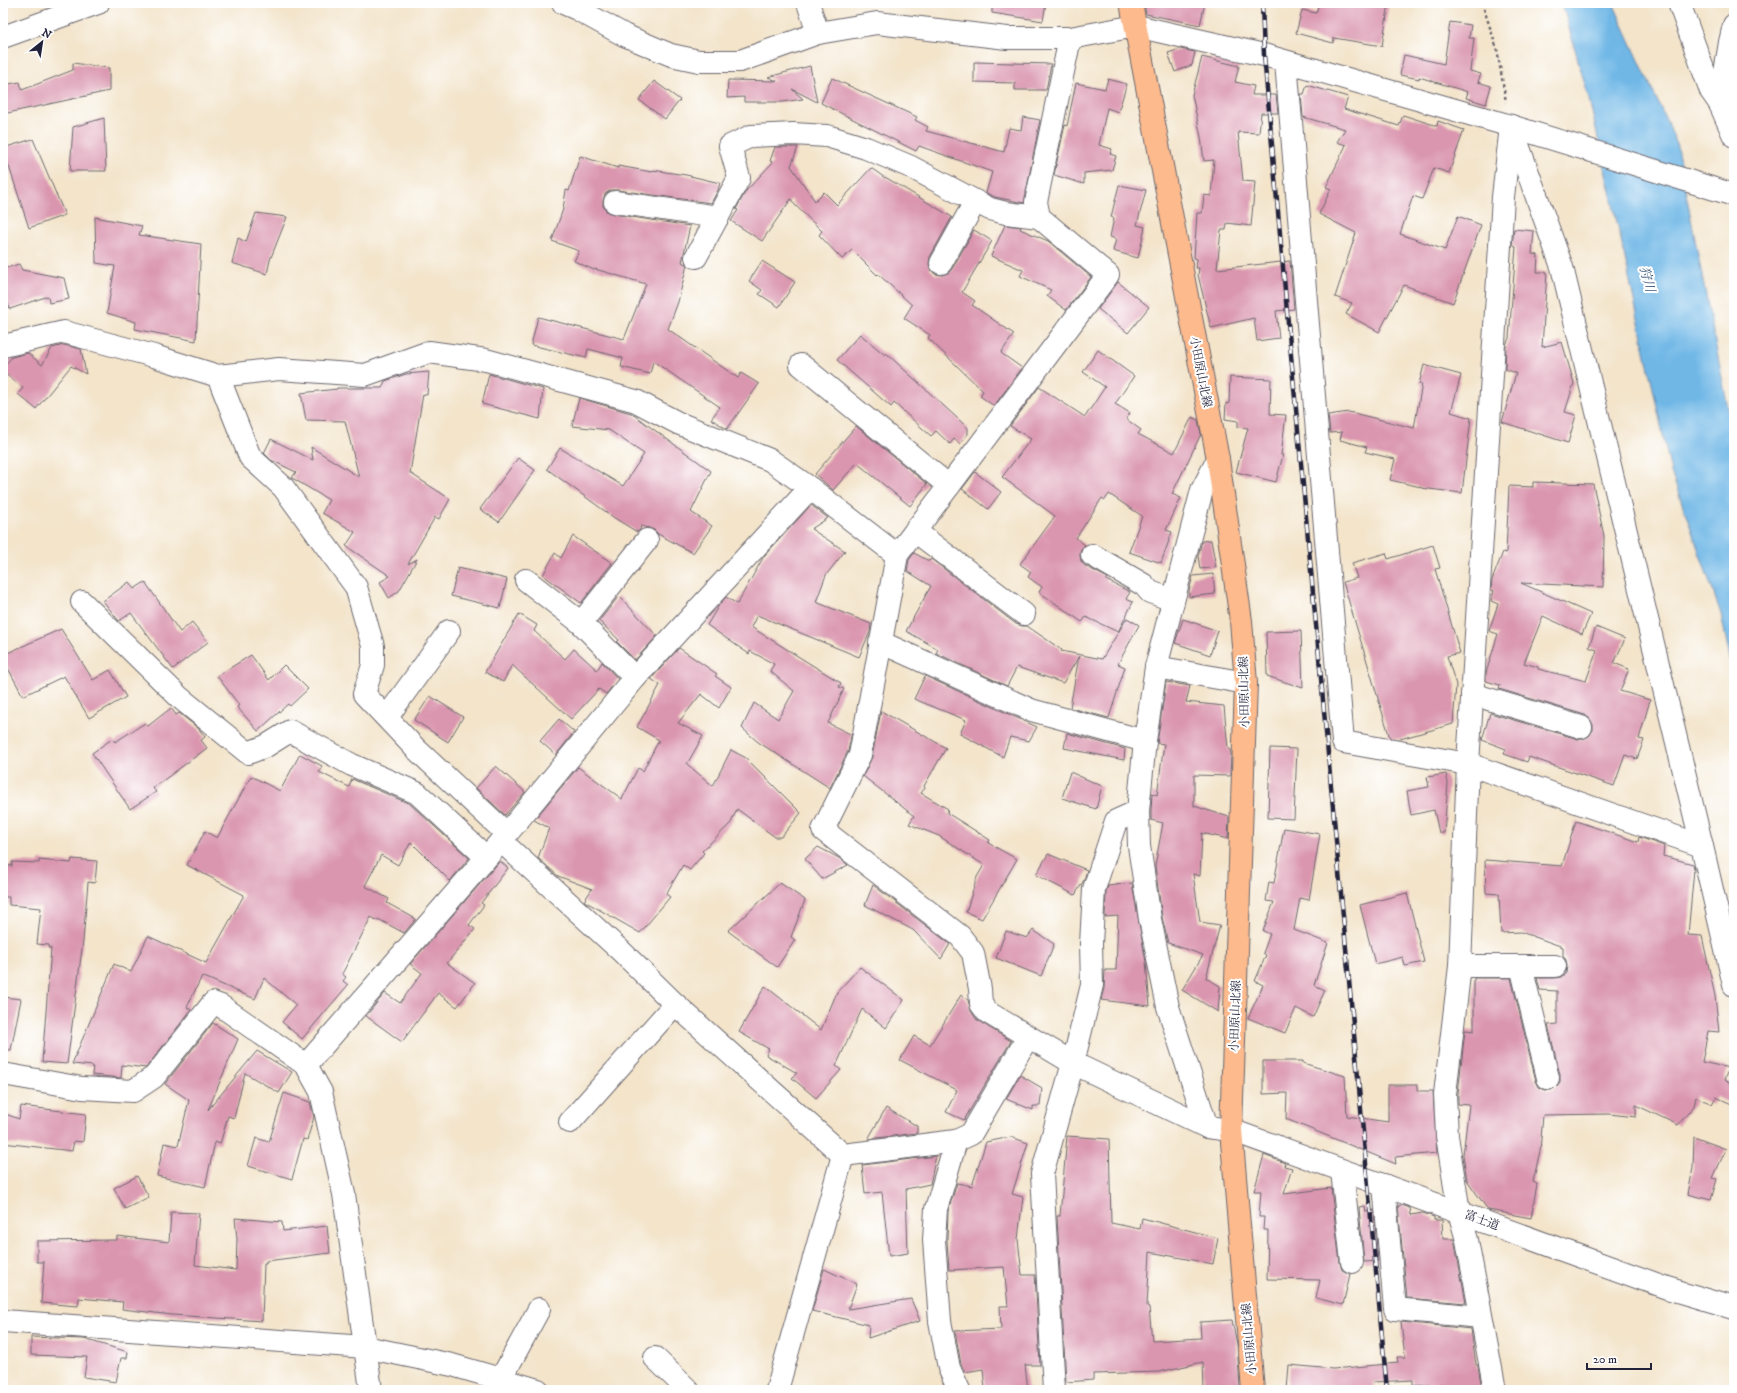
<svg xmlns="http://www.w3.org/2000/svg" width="1737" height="1393" viewBox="0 0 1737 1393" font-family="'IM FELL DW Pica','Noto Serif JP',serif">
	<rect width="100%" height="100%" fill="#fff"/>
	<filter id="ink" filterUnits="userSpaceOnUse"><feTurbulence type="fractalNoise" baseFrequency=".025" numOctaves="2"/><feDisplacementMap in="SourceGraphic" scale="8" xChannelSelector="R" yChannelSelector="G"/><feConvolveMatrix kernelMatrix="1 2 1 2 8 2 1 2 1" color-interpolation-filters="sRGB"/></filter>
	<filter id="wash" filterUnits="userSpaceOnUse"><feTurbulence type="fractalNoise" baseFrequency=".012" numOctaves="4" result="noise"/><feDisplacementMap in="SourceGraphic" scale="16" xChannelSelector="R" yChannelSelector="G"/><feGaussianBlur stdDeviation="0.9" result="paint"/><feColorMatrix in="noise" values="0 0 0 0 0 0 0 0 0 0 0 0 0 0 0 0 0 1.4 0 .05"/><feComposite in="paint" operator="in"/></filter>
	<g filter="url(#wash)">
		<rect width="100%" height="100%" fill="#f3e4ca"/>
		<polygon fill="#6fb7e6" stroke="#486c90" points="1562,3 1613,3 1676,142 1734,439 1734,679 1721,614 1671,472 1620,235 1589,99"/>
		<g id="blocks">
			<g fill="#da96af">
				<polygon points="992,3 1046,3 1043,21 992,13"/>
				<polygon points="1144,3 1205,3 1200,25 1146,14"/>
				<polygon points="1319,3 1389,3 1382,46 1334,38 1333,43 1296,33 1302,10 1316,13"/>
				<polygon points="1450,22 1471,25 1469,38 1474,38 1470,71 1481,74 1478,82 1491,86 1486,104 1466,98 1468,92 1419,77 1419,79 1400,75 1404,55 1444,64"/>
				<polygon points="1180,49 1195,52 1192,65 1175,72 1168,53"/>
				<polygon points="1202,57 1239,66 1235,82 1254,86 1252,95 1276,95 1278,113 1261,113 1259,133 1238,132 1243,181 1255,182 1251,226 1227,223 1226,230 1221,230 1217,269 1290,261 1294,309 1276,311 1279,338 1257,341 1254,318 1211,328 1198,275 1199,268 1196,268 1197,259 1194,258 1197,213 1202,213 1204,195 1211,196 1214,160 1204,161 1201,137 1192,95"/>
				<polygon points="974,62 1051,64 1046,90 1015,90 1015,83 974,82"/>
				<polygon points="73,63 109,68 109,91 3,114 3,85 20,82 22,90 73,70"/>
				<polygon points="810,66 817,102 792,89 803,99 783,102 744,102 744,97 727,98 728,80 777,81 768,77"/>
				<polygon points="832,78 917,117 915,120 928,127 926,131 1004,152 1009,128 1021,130 1023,117 1040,120 1024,203 995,197 986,193 992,172 919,146 916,151 821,103"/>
				<polygon points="1108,79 1127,84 1118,112 1107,108 1099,145 1112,149 1110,154 1116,156 1112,170 1084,173 1084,184 1054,175 1065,125 1067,126 1076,83 1105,89"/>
				<polygon points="654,81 680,100 665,119 639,100"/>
				<polygon points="1307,85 1348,97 1344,109 1399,126 1403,115 1437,126 1438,121 1464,130 1449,173 1434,168 1422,199 1413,196 1400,234 1445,250 1458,216 1481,225 1453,303 1404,285 1379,332 1346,314 1352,303 1335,297 1356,233 1319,214 1331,189 1326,187 1346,145 1337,142 1345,129 1303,117 1301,94 1304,94"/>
				<polygon points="104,118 106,171 70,171 73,127"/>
				<polygon points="33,139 65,215 29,228 3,148"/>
				<polygon points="775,147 798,147 791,166 815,201 824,192 837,205 871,168 885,178 885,177 952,217 930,257 929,264 930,269 935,274 942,275 948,273 952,269 974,230 992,241 962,292 975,301 972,305 1014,334 1001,353 1022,368 994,406 980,396 983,391 928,338 930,335 904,318 912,305 878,274 877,275 852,250 842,259 819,235 822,231 795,205 791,199 762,241 731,221 738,210 736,209 746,191 773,162 770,161"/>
				<polygon points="580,156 618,168 618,166 652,172 652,170 686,175 720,183 718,190 711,203 617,190 611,190 605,194 603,201 603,206 607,212 613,214 690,226 682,262 687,265 678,302 668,329 738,378 741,373 759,384 727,429 711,419 720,407 653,361 650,374 621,367 623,358 588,349 586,358 531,345 538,317 624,339 646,284 595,269 594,270 574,261 579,251 552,241 563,209 566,190 569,191"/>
				<polygon points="1119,185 1146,190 1137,225 1145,227 1138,258 1113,251 1116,239 1110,237 1114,218 1111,217"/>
				<polygon points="256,213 287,217 270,260 267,274 232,263 238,238 246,242"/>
				<polygon points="95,217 142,226 139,235 201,244 196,341 135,329 136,322 107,313 115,266 96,263"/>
				<polygon points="1005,225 1021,227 1020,229 1048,241 1091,277 1066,310 1047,296 1051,290 1020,276 1023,270 991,256"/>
				<polygon points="1514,229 1534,231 1532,254 1538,255 1537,272 1547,272 1542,347 1562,342 1574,383 1565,412 1576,415 1568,443 1502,422 1516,373 1505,369 1506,345 1509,338 1516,247 1512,246"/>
				<polygon points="762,261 795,282 779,307 759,294 762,290 749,281"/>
				<polygon points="19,264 22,270 64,278 69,299 49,303 48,296 10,309 3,290 3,269"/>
				<polygon points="1118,282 1149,307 1128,333 1098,309"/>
				<polygon points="860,334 885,355 886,353 968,428 968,434 960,444 954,439 950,444 936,431 931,436 894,403 891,407 837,360"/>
				<polygon points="64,345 81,349 86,374 71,366 36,409 18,394 23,388 3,372 3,367 12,357 28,353 42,365 52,348"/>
				<polygon points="1098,350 1134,376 1115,404 1130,413 1126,419 1141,430 1138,434 1174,453 1192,417 1198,420 1201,434 1172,494 1181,498 1166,530 1172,532 1161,563 1129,552 1142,516 1109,494 1105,500 1102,498 1076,538 1085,545 1081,549 1080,555 1081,561 1085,566 1108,578 1106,580 1130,592 1126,599 1133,602 1118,632 1086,617 1082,622 1039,592 1042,587 1028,577 1031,572 1020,564 1055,516 1002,477 1031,439 1010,426 1039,387 1085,417 1105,387 1083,372"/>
				<polygon points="1424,365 1461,375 1451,412 1471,418 1462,493 1421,488 1421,487 1390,480 1395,459 1365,452 1367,447 1340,440 1342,432 1330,433 1328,415 1349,412 1414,428 1422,384 1419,384"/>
				<polygon points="429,372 427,395 423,394 410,473 450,499 439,519 435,517 408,564 417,559 399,591 389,598 380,582 390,576 346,546 355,532 322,513 329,500 292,478 296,472 271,460 264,453 271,439 313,460 311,447 359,477 345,421 306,420 301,393 337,389 337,388 382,388 385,381 406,374"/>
				<polygon points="489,374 543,389 540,419 482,404"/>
				<polygon points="1230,377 1271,379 1270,414 1286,415 1281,455 1283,455 1276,482 1236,472 1248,428 1238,427 1238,421 1225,419 1226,403 1229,404"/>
				<polygon points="579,398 631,413 711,471 691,512 712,526 693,553 658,534 654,530 649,528 641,526 640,530 637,532 613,517 547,469 560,448 623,486 644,454 609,430 572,426"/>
				<polygon points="856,426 927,484 910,506 857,463 833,490 815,474"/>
				<polygon points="518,458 535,470 499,522 480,509"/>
				<polygon points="975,472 1001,492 988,509 962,489"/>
				<polygon points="1533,482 1593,484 1604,536 1603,587 1521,583 1591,614 1582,634 1543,616 1524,663 1538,667 1538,669 1586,681 1597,650 1589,647 1596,627 1625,639 1614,663 1629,669 1620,691 1650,700 1639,739 1644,740 1637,759 1625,755 1614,786 1529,757 1527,762 1504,754 1506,749 1482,740 1490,713 1578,739 1583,739 1589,736 1593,730 1593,725 1590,719 1585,715 1499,689 1500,685 1486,681 1486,673 1498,634 1489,631 1498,604 1491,601 1494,591 1491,590 1492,580 1503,552 1506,553 1509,486 1533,487"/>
				<polygon points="811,505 828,518 811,529 845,551 826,575 816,602 871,624 870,632 859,657 757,615 751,627 841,683 839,687 844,689 828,723 850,734 852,732 848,751 830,788 758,742 742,728 754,703 778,719 794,691 770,671 774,664 750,651 749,654 707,625 719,605 726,597 737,604 764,556"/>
				<polygon points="573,536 612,563 581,603 543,575 555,553 561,558"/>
				<polygon points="1211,540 1216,567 1200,569 1198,556 1202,541"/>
				<polygon points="1433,545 1440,568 1435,569 1460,653 1447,656 1456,685 1453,724 1400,739 1390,738 1343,582 1357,578 1352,563 1386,553 1388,559"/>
				<polygon points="914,553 929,561 931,559 1016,624 1022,626 1027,626 1062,650 1061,651 1102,659 1127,618 1139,625 1118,664 1125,667 1109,718 1070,708 1079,656 1063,683 1017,667 1007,686 936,653 938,649 906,631 931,586 907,571 909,560"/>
				<polygon points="458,568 507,579 500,608 451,596"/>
				<polygon points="1213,574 1215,594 1189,597 1189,591 1193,576"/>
				<polygon points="129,582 134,589 145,582 180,632 192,622 208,642 173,669 131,613 119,621 103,601"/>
				<polygon points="619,596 657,636 635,660 617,642 619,640 599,621"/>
				<polygon points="519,614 537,625 534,631 565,659 574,649 597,670 602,662 618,679 606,694 599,689 571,719 512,665 503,682 485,672"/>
				<polygon points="1183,619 1218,631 1210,655 1175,643"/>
				<polygon points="61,629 93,680 110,670 126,697 89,718 64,676 23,696 3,659 3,655"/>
				<polygon points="1301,631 1303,688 1267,676 1266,632"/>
				<polygon points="679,648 717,674 715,676 731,687 719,708 701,694 678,723 703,736 687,764 713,786 731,750 746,758 801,813 781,837 775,837 737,809 731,823 702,851 704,853 690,870 683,865 666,894 670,897 640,933 586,902 584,901 592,889 558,876 538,858 549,828 534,820 578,767 622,799 638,768 643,771 659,740 637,727 660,685 651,679"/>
				<polygon points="251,655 269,680 284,665 308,689 290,706 288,704 258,731 237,707 239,705 217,676"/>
				<polygon points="925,676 1024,721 1037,727 1029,741 1010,737 1003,757 960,734 966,720 914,699"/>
				<polygon points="1166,682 1190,686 1186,702 1224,706 1228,749 1230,749 1231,754 1230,776 1194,775 1194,806 1229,817 1228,839 1202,833 1200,876 1193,874 1200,922 1220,925 1206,978 1220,986 1218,1012 1182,990 1203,955 1168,943 1162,917 1155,866 1163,823 1151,820 1151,811 1152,793 1157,795 1164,744 1157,743"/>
				<polygon points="430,696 463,717 448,742 414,720"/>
				<polygon points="171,708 176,715 179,713 199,729 205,737 201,740 207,748 153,788 156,792 130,809 92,753 112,739 115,742 145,723 148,726"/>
				<polygon points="881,711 946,748 924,786 925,788 921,793 948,809 947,813 990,840 988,843 1017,859 982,919 966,912 977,877 984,865 939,836 909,824 914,816 863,776 872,757"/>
				<polygon points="559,719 574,732 556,755 540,741"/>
				<polygon points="1067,733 1125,749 1124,760 1064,748"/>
				<polygon points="1270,748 1297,749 1294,819 1268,818"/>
				<polygon points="300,754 322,766 319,772 349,787 352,779 410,804 469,858 450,881 411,842 398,865 381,855 365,886 389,899 387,903 416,919 404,933 378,919 378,921 371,917 342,974 346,977 343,981 348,985 302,1039 282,1022 296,1005 264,978 255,999 202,976 187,1007 191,1010 146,1068 122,1065 121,1078 92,1075 93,1066 72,1064 114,964 131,972 148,936 206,963 244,895 187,865 205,831 217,838 251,776 280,791"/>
				<polygon points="496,766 525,792 505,815 476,788"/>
				<polygon points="1070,772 1102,786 1096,809 1062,798"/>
				<polygon points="1446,774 1448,783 1444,833 1439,833 1434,810 1411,815 1407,791 1429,787 1427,777"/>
				<polygon points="1576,821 1638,842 1639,837 1664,846 1663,856 1693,864 1694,869 1688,935 1702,936 1715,996 1719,1032 1708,1031 1702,1062 1729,1068 1724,1080 1734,1086 1734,1105 1716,1097 1712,1104 1696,1097 1694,1106 1678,1125 1636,1105 1636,1117 1609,1114 1543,1115 1540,1151 1533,1182 1537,1184 1531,1218 1488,1210 1467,1180 1463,1155 1469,1105 1458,1104 1458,1094 1465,1030 1474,1031 1474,978 1511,978 1536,1081 1539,1087 1545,1090 1551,1090 1556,1087 1560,1082 1560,1075 1548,1025 1557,1024 1557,991 1540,990 1537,978 1555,978 1561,977 1566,973 1567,966 1566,960 1563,956 1563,947 1521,932 1501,933 1499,894 1486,893 1485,860 1562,866"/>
				<polygon points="1284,828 1320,834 1309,900 1300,898 1294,930 1328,943 1314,985 1325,990 1313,1017 1296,1008 1285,1033 1248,1018 1263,985 1255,981 1266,955 1263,953 1270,934 1263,931 1274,902 1266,901 1269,882 1274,883"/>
				<polygon points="818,847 839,858 848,865 822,879 805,859"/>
				<polygon points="1048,854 1087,870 1084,880 1075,895 1036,875"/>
				<polygon points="72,859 97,861 95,883 88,882 83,941 67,1064 42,1062 51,948 48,948 49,945 37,944 41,908 9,905 9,897 3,897 3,865 12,866 12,862 39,863 39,860 71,863"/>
				<polygon points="500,861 508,868 481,903 484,905 469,925 475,929 447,963 475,983 457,1007 438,993 402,1042 366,1016 385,993 400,1003 422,973 410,964"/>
				<polygon points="780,883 805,900 791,937 795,940 777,967 728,931"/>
				<polygon points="1132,883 1146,962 1150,1006 1101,1000 1104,988 1105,970 1116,970 1118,916 1105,917 1106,891 1108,886"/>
				<polygon points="873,885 950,944 941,959 913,930 865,905"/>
				<polygon points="1407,893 1424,962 1405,966 1403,957 1375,964 1360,905"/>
				<polygon points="1033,930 1054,944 1041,976 996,958 1006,931 1027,938"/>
				<polygon points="860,967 904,1000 886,1028 862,1009 836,1066 841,1070 816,1098 792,1078 797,1073 766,1055 769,1049 739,1032 765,986 821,1030 837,992"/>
				<polygon points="961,995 968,1000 971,1011 977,1020 1011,1041 964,1120 946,1112 957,1090 900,1060 914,1036 930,1045"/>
				<polygon points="3,997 21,999 11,1050 3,1049"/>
				<polygon points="213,1023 238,1039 208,1110 257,1051 292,1072 279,1093 245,1073 234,1118 228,1116 220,1144 215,1142 205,1187 157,1176 164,1143 178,1146 189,1100 165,1084"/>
				<polygon points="1263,1061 1303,1061 1303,1063 1345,1076 1347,1116 1388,1122 1388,1085 1418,1085 1418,1091 1433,1091 1437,1153 1395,1157 1396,1164 1286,1119 1287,1093 1263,1094"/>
				<polygon points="1020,1075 1042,1088 1040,1106 1033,1106 1033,1110 1006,1099"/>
				<polygon points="284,1093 310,1102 314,1117 307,1140 303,1139 292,1179 248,1166 256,1138 269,1142"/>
				<polygon points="21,1106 86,1114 83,1142 74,1141 72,1151 3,1143 3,1113 19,1119"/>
				<polygon points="886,1108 917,1126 917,1133 868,1139"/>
				<polygon points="1067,1136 1109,1139 1111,1223 1140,1229 1142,1218 1218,1238 1213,1264 1150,1252 1147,1306 1149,1307 1152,1341 1201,1338 1200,1322 1232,1320 1237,1344 1240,1387 1204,1390 1203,1362 1159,1372 1093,1374 1093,1380 1066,1382 1057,1216 1060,1216"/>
				<polygon points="1011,1137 1028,1143 1012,1194 1023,1197 1018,1239 1022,1275 1035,1275 1040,1365 1025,1365 1028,1390 985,1390 983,1369 965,1372 961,1364 955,1331 1001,1329 1000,1306 1008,1306 1004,1267 949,1270 947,1240 948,1211 957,1183 972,1186 986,1142"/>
				<polygon points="1694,1137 1726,1149 1713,1178 1717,1179 1711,1200 1688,1194 1693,1168"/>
				<polygon points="1264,1155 1285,1163 1284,1166 1292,1168 1284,1194 1331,1188 1340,1263 1342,1270 1350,1274 1343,1305 1316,1298 1320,1280 1267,1279 1268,1230 1263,1230 1264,1217 1259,1217 1261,1191 1254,1191"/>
				<polygon points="936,1156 930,1184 906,1189 908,1253 889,1256 882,1192 865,1194 862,1165"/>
				<polygon points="137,1176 149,1197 125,1209 114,1188"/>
				<polygon points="1402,1205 1410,1208 1411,1215 1423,1213 1434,1217 1434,1220 1442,1220 1443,1239 1454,1239 1466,1303 1407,1298 1398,1206"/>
				<polygon points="1365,1206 1366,1212 1374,1210 1378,1261 1364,1262 1359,1207"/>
				<polygon points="171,1212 199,1213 195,1265 236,1270 237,1239 235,1218 282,1222 283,1231 327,1226 330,1253 266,1261 266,1264 264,1264 262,1321 172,1315 122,1309 123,1302 79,1298 78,1306 41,1303 44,1262 37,1262 37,1241 117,1240 117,1236 169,1242"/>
				<polygon points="824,1269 857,1284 848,1309 911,1299 920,1321 868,1338 869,1325 812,1311"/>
				<polygon points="1401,1322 1471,1329 1476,1365 1478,1365 1482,1390 1445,1390 1444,1384 1413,1386 1413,1380 1373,1382 1374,1390 1287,1390 1289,1365 1333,1369 1398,1363 1397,1357 1405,1357"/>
				<polygon points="31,1337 84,1339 128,1352 127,1358 121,1358 116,1382 84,1377 87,1357 31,1355"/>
			</g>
		</g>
	</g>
	<g filter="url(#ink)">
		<use href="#blocks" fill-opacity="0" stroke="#6b666d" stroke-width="1"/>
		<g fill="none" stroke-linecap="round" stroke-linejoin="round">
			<defs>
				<g id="minor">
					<polyline points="563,3 577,9 624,35 671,55 699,61 740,61 818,33 877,23 1007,38 1070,38 1136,26 1264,55 1511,126 1734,195"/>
					<polyline points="808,3 818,33"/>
					<polyline points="1679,3 1711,91 1720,104 1734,136"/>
					<polyline points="3,37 98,3"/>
					<polyline points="1070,38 1036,202 1039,217 1108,275 897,555 860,755 823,830 960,936 973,953 980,989 981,1004 987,1012 1073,1063 1207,1127 1231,1130 1667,1288 1734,1308"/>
					<polyline points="1286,62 1343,742 1468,764 1702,846"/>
					<polyline points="1720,104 1730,42 1734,25"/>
					<polyline points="1513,131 1562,267 1702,846 1734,985"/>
					<polyline points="615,202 718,217"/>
					<polyline points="696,257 739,178 730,146 751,136 793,134 827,136 866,148 911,167 990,209 1006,213 1039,217"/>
					<polyline points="941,263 975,202"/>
					<polyline points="3,346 64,332 154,356 218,376 279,369 365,375 429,352 486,360 636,401 678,423 770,460 810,488 897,555"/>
					<polyline points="801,365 949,486"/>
					<polyline points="218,376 250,457 283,487 356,587 373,646 373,665 364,694 416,749 506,833"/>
					<polyline points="915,531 1024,614"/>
					<polyline points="1092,555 1144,585 1150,592 1173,600"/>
					<polyline points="526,580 581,623 635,678"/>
					<polyline points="82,602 179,697 248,753 266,746 290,731 352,765 417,793 486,857"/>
					<polyline points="581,623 647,540"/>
					<polyline points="880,642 1031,710 1145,741"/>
					<polyline points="1156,667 1246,683"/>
					<polyline points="1472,694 1581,727"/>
					<polyline points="387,717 449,631"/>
					<polyline points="501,841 622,952 675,1004 843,1155 956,1141 971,1134 1028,1037"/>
					<polyline points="1460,966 1555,966"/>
					<polyline points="1521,966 1548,1078"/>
					<polyline points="306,1065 501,841 635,678 810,488"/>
					<polyline points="3,1074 82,1088 133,1091 154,1077 213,1003 221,1006 306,1065 321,1092 344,1194 371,1390"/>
					<polyline points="570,1122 675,1004"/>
					<polyline points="1207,1127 1168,1007 1150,919 1139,846 1138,811 1145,741 1156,667 1202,490 1218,459"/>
					<polyline points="956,1141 936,1209 934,1240 940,1321 949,1368 959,1390"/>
					<polyline points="1342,1171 1352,1262"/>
					<polyline points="1384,1185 1395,1309 1481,1317"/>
					<polyline points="3,1321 365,1347 452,1365 538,1390"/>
					<polyline points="655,1358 688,1390"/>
					<polyline points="501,1379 539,1309"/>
					<polyline points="777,1390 843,1155"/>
					<polyline points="1054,1390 1042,1174 1073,1063 1092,985 1091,944 1094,889 1116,821 1138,811"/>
					<polyline points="1495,1390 1467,1240 1459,1212 1447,1136 1445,1094 1460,966 1468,764 1503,197 1511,126"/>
				</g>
				<polyline id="major" points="1131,3 1218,459 1241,621 1246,683 1231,1130 1253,1390"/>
			</defs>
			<use href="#minor" stroke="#6b666d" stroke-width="24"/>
			<use href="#major" stroke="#6b666d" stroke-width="24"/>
			<polyline stroke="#6b666d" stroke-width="2.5" stroke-dasharray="3 3" stroke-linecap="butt" points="1482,3 1497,49 1506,102"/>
			<use href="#minor" stroke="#fff" stroke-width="22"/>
			<use href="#major" stroke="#fcba8d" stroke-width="22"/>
			<defs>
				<polyline id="rail" points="1262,3 1264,55 1287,312 1387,1390"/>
			</defs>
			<use href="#rail" stroke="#22223b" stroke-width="4.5"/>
			<use href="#rail" stroke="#fff" stroke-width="3" stroke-dasharray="9" stroke-linecap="butt"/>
		</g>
	</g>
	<g text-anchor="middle" stroke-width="4" stroke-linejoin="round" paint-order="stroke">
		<g font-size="12" fill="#22223b" stroke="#fff">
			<text transform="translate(1201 372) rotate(79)" y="4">小田原山北線</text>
			<text transform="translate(1244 692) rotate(-91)" y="4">小田原山北線</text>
			<text transform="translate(1235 1016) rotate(-88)" y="4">小田原山北線</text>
			<text transform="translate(1482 1220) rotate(20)" y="4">富士道</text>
			<text transform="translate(1249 1339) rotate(-95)" y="4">小田原山北線</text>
		</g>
		<g font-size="13" font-style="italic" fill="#415e7f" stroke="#fff">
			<text transform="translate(1648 279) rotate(75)" y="5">狩川</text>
		</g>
	</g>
	<rect width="1737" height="1393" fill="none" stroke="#fff" stroke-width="16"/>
	<g transform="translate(42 42) rotate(30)" stroke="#ffffff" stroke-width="3" paint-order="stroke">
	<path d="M0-3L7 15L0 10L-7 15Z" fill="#22223b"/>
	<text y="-6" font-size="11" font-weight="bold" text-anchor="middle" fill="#22223b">N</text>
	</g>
	<path d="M1587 1363v6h64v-6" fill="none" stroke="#22223b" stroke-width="2"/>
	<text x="1593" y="1363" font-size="12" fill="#22223b" stroke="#ffffff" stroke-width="3" paint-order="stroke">20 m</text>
</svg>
